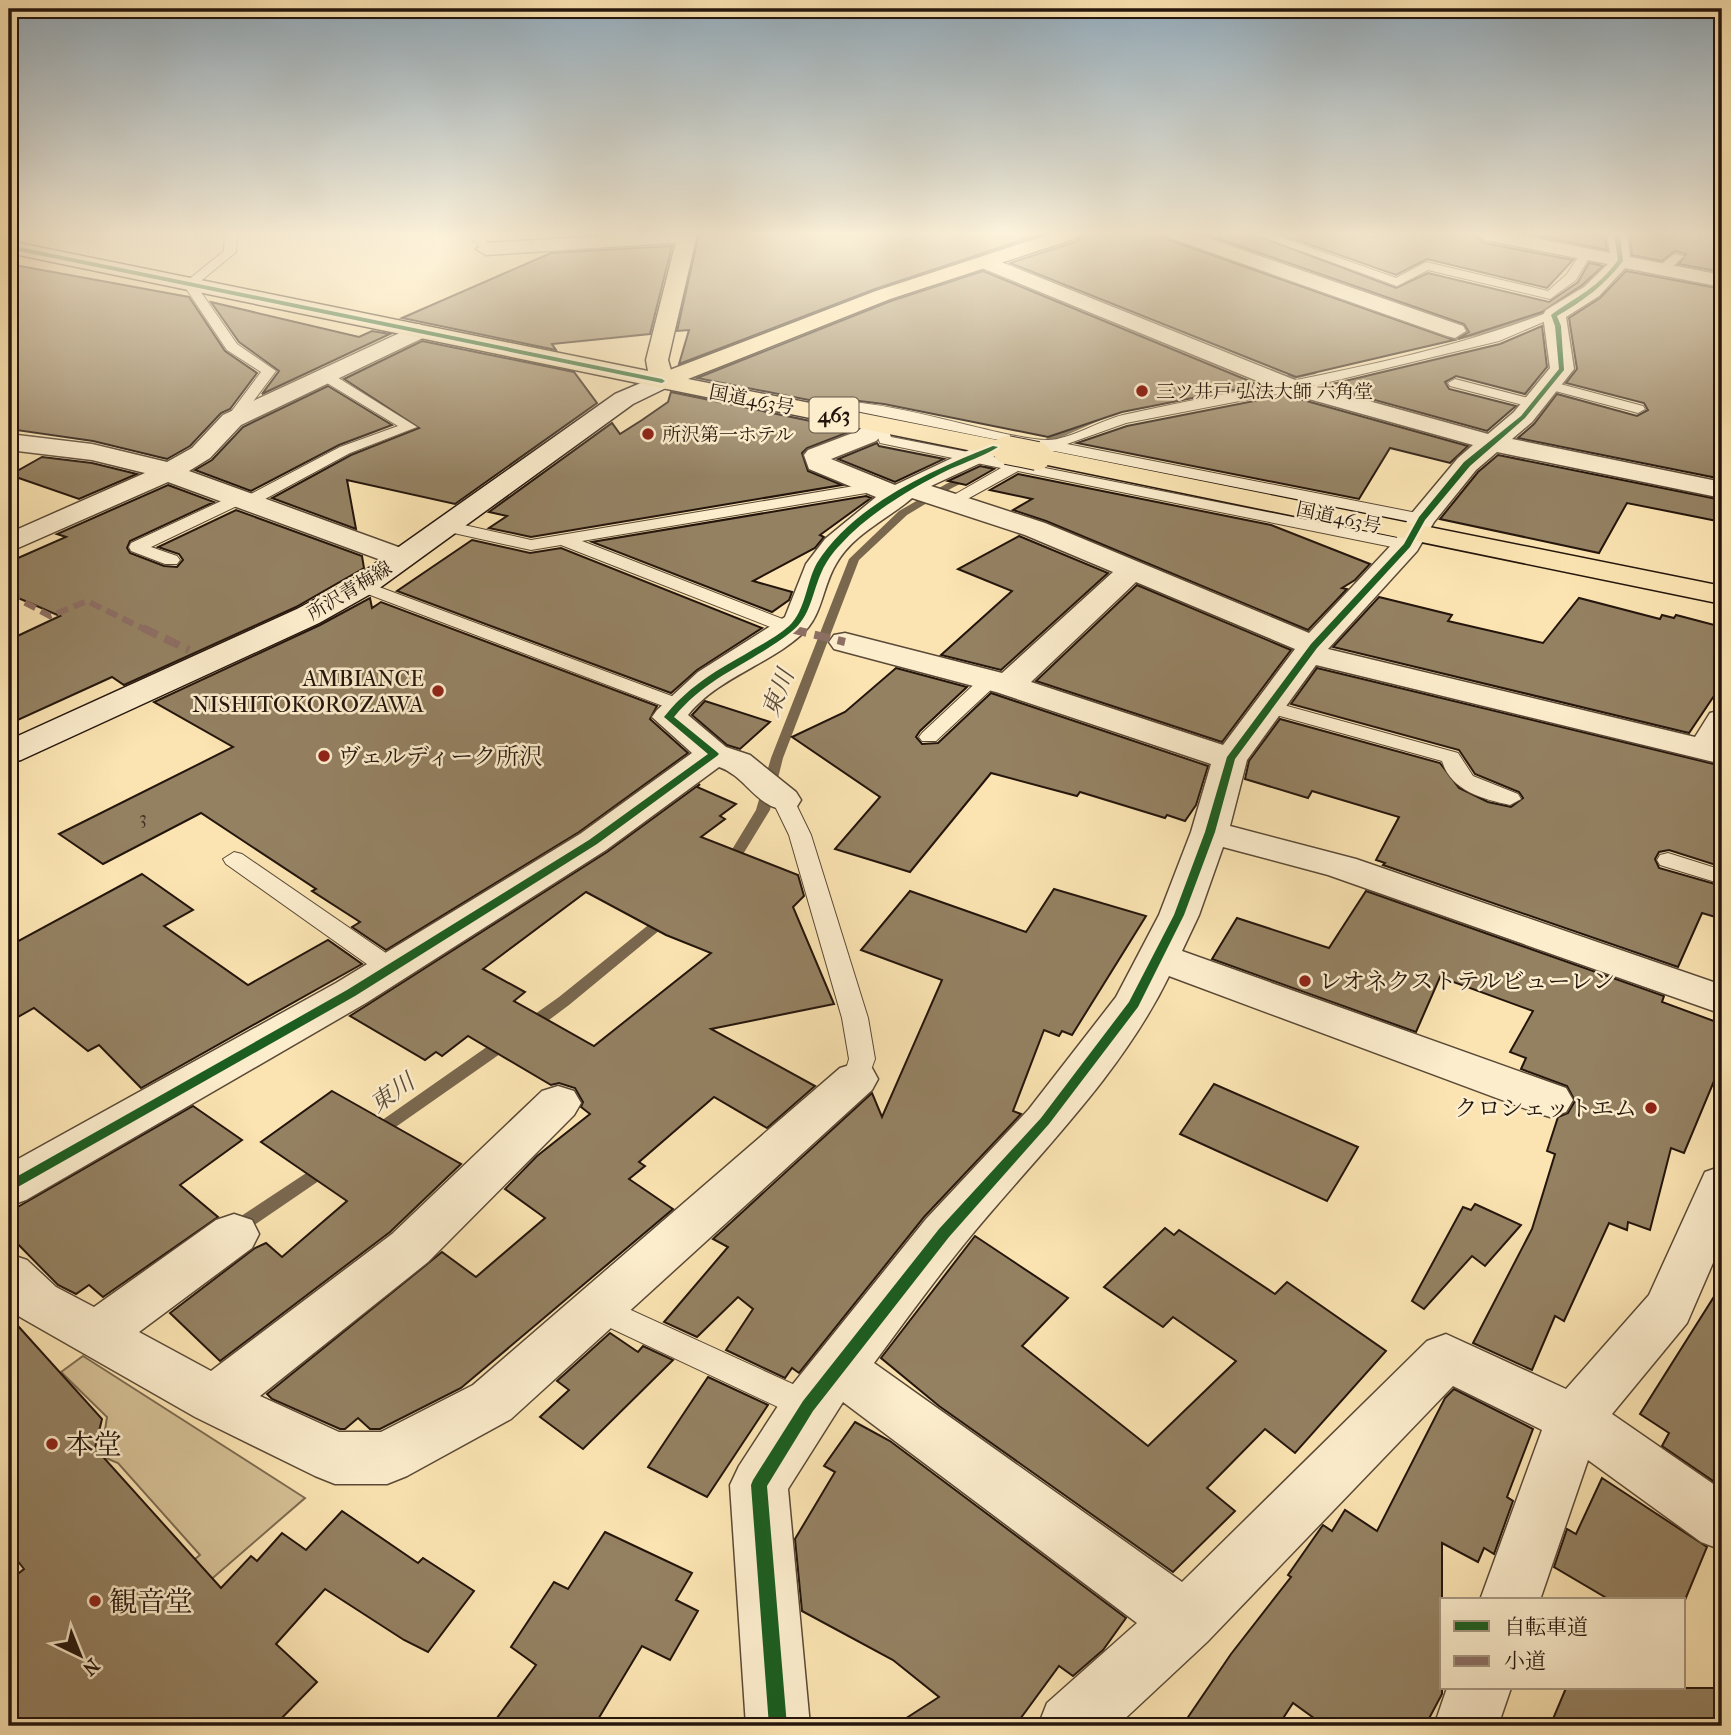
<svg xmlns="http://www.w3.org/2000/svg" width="1731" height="1735" viewBox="0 0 1731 1735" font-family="'IM FELL French Canon','Noto Serif JP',serif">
	<rect width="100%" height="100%" fill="#fbe4b2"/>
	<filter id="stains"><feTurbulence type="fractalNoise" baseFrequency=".00286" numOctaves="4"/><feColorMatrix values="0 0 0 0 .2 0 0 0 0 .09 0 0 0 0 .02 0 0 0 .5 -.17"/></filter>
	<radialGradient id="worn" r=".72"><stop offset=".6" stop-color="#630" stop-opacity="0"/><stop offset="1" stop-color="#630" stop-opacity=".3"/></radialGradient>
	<polygon fill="#d6c196" stroke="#7d6b51" stroke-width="2" points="83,1356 305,1498 42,1726 9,1726 9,1711 200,1555 118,1463 101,1456 107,1417 61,1372"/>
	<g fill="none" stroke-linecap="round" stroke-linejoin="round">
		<g fill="#79674e" fill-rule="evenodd">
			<path d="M 1593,234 L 1600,234 C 1601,243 1604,253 1601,261 C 1580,317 1485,334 1434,345 L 1430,343 L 1524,316 L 1568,293 L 1584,278 L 1593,261 Z"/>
			<polygon points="1313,369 1317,372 1316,374 1240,391 1236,388"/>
			<polygon points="1098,416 1105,418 1035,449 1027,447"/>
			<polygon points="1005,456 1013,458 952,488 907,515 859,560 783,758 770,810 734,869 724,869 722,866 756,810 771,758 849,559 899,511 946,484"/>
			<polygon points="667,912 674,917 672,920 569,1005 533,1032 521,1032 519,1028 521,1024 559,997 662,914"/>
			<polygon points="507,1035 513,1037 515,1041 513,1045 380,1138 374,1140 368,1138 366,1134 368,1130 501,1037"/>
			<polygon points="326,1160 332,1162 335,1167 332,1172 247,1230 241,1232 235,1230 232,1225 235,1220"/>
		</g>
	</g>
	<g fill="#948162" stroke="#24150c" stroke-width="2" fill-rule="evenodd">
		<polygon points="699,234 1041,234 875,289 679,364 689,330 677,331"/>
		<polygon points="1081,234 1166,234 1169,240 1454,340 1296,377 1010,263 1078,241"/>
		<polygon points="1205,234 1253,234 1396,288 1428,273 1549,302 1578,282 1589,263 1603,266 1582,285 1542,312 1458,339 1469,332 1464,324"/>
		<polygon points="1280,234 1473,234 1484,243 1573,260 1547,288 1427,259 1396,275"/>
		<polygon points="1530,234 1604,234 1607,250"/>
		<polygon points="1630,234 1722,234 1722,272 1679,264 1686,254 1675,251 1662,261 1632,255"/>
		<polygon points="672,246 650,334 552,344 556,350 402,318 551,253"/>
		<polygon points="9,264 189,297 225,351 257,373 230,409 221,413 190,446 167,459 93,441 9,429"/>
		<polygon points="983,271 1259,385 1122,412 1048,437 884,404 851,400 819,402 697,378 891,301"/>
		<polygon points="1626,271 1722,289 1722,479 1518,438 1534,424 1557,394 1637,416 1648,410 1644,403 1566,383 1577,369 1569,318 1600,298"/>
		<polygon points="211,302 359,337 372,331 390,334 262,394 279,371 239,342"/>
		<polygon points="1542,326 1547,367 1525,394 1456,376 1445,382 1449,389 1516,406 1487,431 1324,386 1500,344"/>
		<polygon points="422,341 574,372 597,403 455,504 347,480 356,529 272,498 351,455 419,428 344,379"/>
		<polygon points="328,386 392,425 339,445 251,491 195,470 212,460 243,427"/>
		<polygon points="671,392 854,430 807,448 802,453 808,471 842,485 531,537 489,528 507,516 489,512 612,423 620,434 642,420 668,402"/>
		<polygon points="1285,395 1468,446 1450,463 1390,448 1359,499 1077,443 1127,426"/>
		<polygon points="877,443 879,446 944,459 895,482 838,459"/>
		<polygon points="1498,455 1722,500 1722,522 1627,503 1599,553 1440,519 1478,472"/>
		<polygon points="42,457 92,463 137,474 79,499 10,475"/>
		<polygon points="980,466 994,469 966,485 948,481"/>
		<polygon points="1018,474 1271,525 1370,564 1355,580 1342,588 1347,589 1308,630 1046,521 1013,510 1032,499 990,490"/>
		<polygon points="168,485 214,502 130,541 127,548 130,553 164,566 177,567 183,560 179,554 158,547 236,510 362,556 364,568 296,607 124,685 112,677 9,724 9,640 60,616 9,594 9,562 66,537 57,534"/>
		<polygon points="866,496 871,498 820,535 824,537 815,548 753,581 792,592 789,600 772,612 592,542"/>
		<polygon points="1019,536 1108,573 1001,670 941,655 1012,591 958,569"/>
		<polygon points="472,540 530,553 561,548 762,628 697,670 671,693 397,591"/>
		<polygon points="1137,585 1291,650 1222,742 1036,681"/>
		<polygon points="1379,597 1452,615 1448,621 1543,643 1579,598 1660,619 1662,615 1674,618 1676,615 1722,627 1722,684 1689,733 1333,647"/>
		<polygon points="370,598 372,608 381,602 657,706 650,719 688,753 579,832 386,950 352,927 360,922 312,891 316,889 201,813 103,864 59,834 233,747 154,702 320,625"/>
		<polygon points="896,668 967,687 920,731 916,737 922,744 938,743 991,693 1208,766 1196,805 1185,821 1167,815 1165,818 1080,792 1077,796 991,773 910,872 835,849 880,797 792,737 845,712"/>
		<polygon points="1317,668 1722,766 1722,867 1669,850 1659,852 1655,859 1659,868 1722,886 1722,919 1702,913 1678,967 1383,865 1385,863 1376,860 1399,817 1312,791 1308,798 1245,779 1249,761 1280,719 1440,763 1459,788 1488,802 1511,807 1523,798 1519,792 1475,774 1459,750 1291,704"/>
		<polygon points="705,701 770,722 740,749 727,745 692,715"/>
		<path d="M 700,784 L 697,787 L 736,804 L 720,816 L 725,819 L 701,837 L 798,875 L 804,896 L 793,907 L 834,1004 L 711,1029 L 815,1086 L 767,1128 L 714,1097 L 639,1162 L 645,1166 L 629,1179 L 673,1209 L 461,1388 L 380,1429 L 370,1429 L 358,1418 L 345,1429 L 340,1429 L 272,1399 L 267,1394 L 442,1252 L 476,1277 L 545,1218 L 505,1189 L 537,1156 L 590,1114 L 581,1107 L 583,1102 L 575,1088 L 559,1083 L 551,1085 L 468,1036 L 442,1056 L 436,1052 L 425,1060 L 350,1016 L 607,852 ZM 586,892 L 666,935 L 711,953 L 594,1046 L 514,1001 L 525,992 L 483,969 Z"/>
		<polygon points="142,874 193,910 164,926 248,985 328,940 362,964 141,1088 99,1045 88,1051 34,1008 9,1022 9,946"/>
		<polygon points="1054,889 1146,916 1072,1035 1062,1031 1059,1036 1044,1030 1013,1111 1021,1114 924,1217 799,1373 792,1368 785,1378 726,1350 753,1309 738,1297 697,1337 664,1322 728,1247 713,1239 872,1093 882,1117 942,980 861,950 910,891 1026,932"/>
		<polygon points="1366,891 1664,996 1662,1002 1722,1024 1722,1062 1684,1153 1671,1148 1650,1230 1628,1222 1627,1230 1609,1223 1564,1321 1555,1316 1532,1370 1473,1343 1532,1229 1555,1154 1547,1151 1558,1117 1568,1113 1575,1101 1567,1086 1521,1069 1526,1058 1510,1052 1533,1011 1440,977 1416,1032 1212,959 1237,918 1329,948"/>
		<polygon points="1214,1084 1358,1147 1327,1201 1180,1134"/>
		<polygon points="332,1091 461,1164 390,1232 220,1361 170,1313 255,1248 266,1243 282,1257 347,1201 261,1142"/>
		<polygon points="193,1106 242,1140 180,1185 218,1217 103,1297 89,1285 76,1294 58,1285 9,1235 9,1212"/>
		<polygon points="1475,1204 1521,1225 1485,1266 1472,1256 1424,1309 1412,1301 1463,1207 1471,1210"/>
		<polygon points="1165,1228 1174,1235 1179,1230 1275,1294 1287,1282 1386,1351 1295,1453 1265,1429 1207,1488 1235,1511 1173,1572 939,1406 881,1358 975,1236 1068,1298 1022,1346 1148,1446 1236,1361 1173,1317 1163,1327 1104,1287"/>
		<polygon points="1722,1284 1722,1487 1662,1446 1669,1433 1640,1414"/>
		<polygon points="9,1316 102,1419 95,1448 221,1588 251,1556 257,1561 282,1533 306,1550 342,1511 418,1563 423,1558 474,1591 428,1652 404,1640 325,1589 276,1644 317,1682 274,1726 9,1726 9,1581 24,1569 9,1550"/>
		<polygon points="610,1333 638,1352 643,1346 673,1360 583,1449 540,1417 569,1390 557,1381"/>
		<polygon points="708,1377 768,1405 707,1497 648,1467"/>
		<polygon points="1454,1389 1533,1429 1507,1497 1513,1501 1494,1554 1484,1548 1478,1562 1442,1543 1442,1694 1425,1726 1325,1726 1293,1703 1278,1726 1182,1726 1231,1654 1291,1577 1288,1575 1323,1525 1332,1531 1345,1510 1377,1531 1445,1398"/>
		<polygon points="855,1422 890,1441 1126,1618 1103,1650 1073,1676 1059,1666 1015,1726 894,1726 939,1697 893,1660 802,1611 795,1539 835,1472 824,1466"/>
		<polygon points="1602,1478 1707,1547 1685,1600 1610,1600 1554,1567 1567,1529 1576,1534"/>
		<polygon points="605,1532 692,1573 676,1600 698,1611 670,1660 642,1646 594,1726 491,1726 536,1665 511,1647 554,1582 568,1589"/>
		<polygon points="1566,1688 1722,1688 1722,1726 1550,1726"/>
	</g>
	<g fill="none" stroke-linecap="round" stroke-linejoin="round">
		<defs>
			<g id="service">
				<polygon points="9,234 21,234 9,239"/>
				<polygon points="225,234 237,234 236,252 196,285 237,344 276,371 237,423 232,424 225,420 261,372 227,350 183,284 224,251"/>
				<polygon points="469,234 480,234 492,249 490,251 482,251"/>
				<polygon points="1255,234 1272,234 1396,278 1426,262 1548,291 1567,274 1582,251 1592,253 1576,280 1550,299 1428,270 1397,286"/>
				<polygon points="1674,254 1684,256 1667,272 1659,272 1659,266"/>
				<path d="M 1549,312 L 1560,315 L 1499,341 L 1292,391 L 1126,423 L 1067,444 L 1422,514 L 1430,519 L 1428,522 L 1422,524 L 1054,451 L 1030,465 L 1413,541 L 1415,545 L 1407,550 L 1018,471 L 951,508 L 945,506 L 945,500 L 1001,468 L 880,443 L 873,424 L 875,421 L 885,421 L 891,437 L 1014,461 L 1038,448 L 841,408 L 813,415 L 806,411 C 839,379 999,441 1048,440 C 1069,440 1101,420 1123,415 C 1266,383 1412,365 1549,312 Z"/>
				<polygon points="322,374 332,374 417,427 350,453 254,505 241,504 151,547 177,556 180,560 177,564 165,564 131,551 129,547 131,543 232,496 245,497 340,447 398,426 322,380"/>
				<polygon points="1455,379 1540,401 1542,404 1535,408 1450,386 1448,383"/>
				<polygon points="1549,381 1643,406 1645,409 1638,413 1544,388 1544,382"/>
				<polygon points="872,483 878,485 878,491 582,541 798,625 800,629 798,633 791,635 561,545 531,550 440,530 438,526 446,521 531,540"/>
				<polygon points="363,581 685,701 688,705 685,709 671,709 357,590 354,586"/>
				<polygon points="989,675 996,677 999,681 996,685 936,741 922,741 919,737 922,733 982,677"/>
				<path d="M 1269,701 L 1458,753 L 1473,776 L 1518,794 L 1521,799 L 1510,805 C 1483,799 1451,791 1442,761 L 1262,711 L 1259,707 L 1262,703 Z"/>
				<polygon points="783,794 794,800 811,835 868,1018 875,1059 865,1086 856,1089 847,1086 843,1079 849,1059 842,1018 789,835 772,800"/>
				<polygon points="234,852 242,854 399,962 402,968 399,974 381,974 226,864 223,859"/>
				<polygon points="1668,853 1722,870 1722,884 1660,865 1657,860 1660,855"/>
				<polygon points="598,1295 819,1396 824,1406 819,1416 808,1420 797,1416 587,1317 583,1308 587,1299"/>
			</g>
			<g id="minor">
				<polygon points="639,234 697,236 687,242 486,255 476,249 486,243"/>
				<polygon points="1168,234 1196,234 1463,326 1466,331 1455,338 1447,336 1170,238"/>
				<path d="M 1476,234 L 1515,234 L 1610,253 L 1607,234 L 1627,234 L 1630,257 L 1722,275 L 1722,287 L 1625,268 L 1599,296 L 1566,317 L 1574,369 L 1532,422 L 1512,439 L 1722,482 L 1722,498 L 1497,452 L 1476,470 L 1434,522 L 1417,551 L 1328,649 L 1695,737 L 1710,713 L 1722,710 L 1722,764 L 1316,665 L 1247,760 L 1230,826 L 1356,859 L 1722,985 L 1722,1014 L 1328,875 L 1223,847 L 1199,915 L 1182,951 L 1566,1088 L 1573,1100 L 1566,1112 L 1550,1117 L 1534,1112 L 1169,976 C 1119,1079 1032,1160 961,1248 C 931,1285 903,1324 874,1363 L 1182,1582 L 1427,1341 L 1446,1334 L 1566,1389 L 1649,1295 L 1705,1172 L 1722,1166 L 1722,1242 L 1687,1323 L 1612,1414 L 1722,1490 L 1722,1550 L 1701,1542 L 1588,1460 L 1540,1600 L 1480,1600 L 1542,1430 L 1453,1386 L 1207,1642 L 1117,1726 L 1038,1726 L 1047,1703 L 1137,1623 L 843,1402 L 788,1489 L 810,1726 L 746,1726 L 730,1485 L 739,1466 L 789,1389 L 926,1219 L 1029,1109 L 1116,997 L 1159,915 L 1191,832 L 1211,764 L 996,692 L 834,649 L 829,642 L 834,635 L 845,633 L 1002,673 L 1113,572 L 1025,535 L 912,498 C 887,520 854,533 836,564 C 822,587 823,616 801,635 C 766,666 718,678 688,715 L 726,747 L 750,755 L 796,792 L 801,800 L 796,808 C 760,817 749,777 719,767 L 606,850 L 366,1003 L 26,1200 L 9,1206 L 9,1164 L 336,983 L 580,834 L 692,753 L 652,717 L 657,710 L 698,672 L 785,617 L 806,564 L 825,539 L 876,497 L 809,469 L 804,455 L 808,450 L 858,431 L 871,419 L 889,419 L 892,424 L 876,441 L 831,459 L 895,485 L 986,442 L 1004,442 L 1008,447 L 1004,452 L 931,486 L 1045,523 L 1309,633 L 1395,541 L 1412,513 L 1458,458 L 1473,445 L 1284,392 L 977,266 L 974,262 L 977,258 L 991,258 L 1300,382 L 1488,434 L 1514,412 L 1550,368 L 1543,315 L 1546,310 L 1584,287 L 1608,264 L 1485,240 ZM 1136,582 L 1295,649 L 1223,745 L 1031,682 Z"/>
				<polygon points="419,324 430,331 427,336 241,425 210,458 189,471 412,552 417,558 412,564 402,567 392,564 168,482 9,552 9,533 145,473 92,460 9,450 9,434 92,444 167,462 192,448 223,415"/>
				<polygon points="856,1063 872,1068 878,1079 872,1090 511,1419 407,1476 387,1484 335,1484 315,1476 195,1417 20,1317 9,1307 9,1254 27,1260 56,1287 94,1307 216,1220 234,1214 252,1220 259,1234 252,1248 139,1332 211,1371 392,1234 542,1091 558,1086 574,1091 581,1103 574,1115 428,1262 260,1396 339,1432 381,1432 473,1385 840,1068"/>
				<polygon points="1447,1688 1511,1688 1498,1726 1434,1726"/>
			</g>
			<polygon id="secondary" points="662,374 670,376 674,381 670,386 633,404 374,592 319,623 21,760 9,763 9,740 297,609 352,580 615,394"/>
			<polygon id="primary" points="678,234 697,234 668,360 674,381 670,386 662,388 9,253 9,241 648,371 646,360"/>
			<g id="trunk">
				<polygon points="1050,234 1079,234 1077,238 890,299 688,379 1007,442 1016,445 1020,450 1016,455 1007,458 662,388 654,386 650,381 654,376 876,291"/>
				<polygon points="1037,448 1722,586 1722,604 1028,461 1024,456 1028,451"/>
			</g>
		</defs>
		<use href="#service" stroke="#5a4936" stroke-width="2"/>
		<use href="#minor" stroke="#5a4936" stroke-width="3"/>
		<use href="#secondary" stroke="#24150c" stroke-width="3"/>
		<use href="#primary" stroke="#24150c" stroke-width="3"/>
		<use href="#trunk" stroke="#24150c" stroke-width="3"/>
		<use href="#service" fill="#fcedcd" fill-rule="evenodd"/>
		<use href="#minor" fill="#fcedcd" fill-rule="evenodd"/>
		<use href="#secondary" fill="#fcedcd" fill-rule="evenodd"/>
		<use href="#primary" fill="#fbe4b2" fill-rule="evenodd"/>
		<use href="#trunk" fill="#fbe4b2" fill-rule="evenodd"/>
		<defs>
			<polyline id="trunk-bridge" points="1007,450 1037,456"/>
		</defs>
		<use href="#trunk-bridge" stroke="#24150c" stroke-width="30" stroke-linecap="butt"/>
		<use href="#trunk-bridge" stroke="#fbe4b2" stroke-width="28"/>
		<polyline stroke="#8d6e63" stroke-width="6" stroke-dasharray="12 6" stroke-linecap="butt" points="9,594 50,616 87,601 146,630"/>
		<g stroke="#8d6e63" stroke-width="8" stroke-dasharray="16 8" stroke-linecap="butt">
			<polyline points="143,628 189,650"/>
			<polyline points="791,629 845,642"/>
		</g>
		<defs>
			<g id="cycleway">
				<path d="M 1614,234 L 1620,234 L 1623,261 C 1605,285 1583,301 1557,316 L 1561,326 L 1564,370 L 1525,418 L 1470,466 L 1425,520 L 1410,547 L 1317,648 L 1235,759 L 1215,832 L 1184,915 L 1138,1007 L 1049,1124 L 949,1237 L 813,1411 L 767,1486 L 787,1726 L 769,1726 L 751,1485 L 753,1480 L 803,1401 L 939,1229 L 1041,1118 L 1129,1002 L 1174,915 L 1205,832 L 1227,757 L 1311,644 L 1404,544 L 1419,517 L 1464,462 L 1521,416 L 1559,369 L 1555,326 L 1551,315 C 1577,296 1598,288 1618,260 Z"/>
				<polygon points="9,245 662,379 665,381 662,383 9,249"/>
				<path d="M 993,446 L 998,447 C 984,456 966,462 950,469 C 910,489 870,512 840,545 C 833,552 826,562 822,571 C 812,592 811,617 791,632 C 752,663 707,676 674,717 L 717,752 L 719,754 L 717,756 L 597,844 L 355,996 L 9,1192 L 9,1181 L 347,990 L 589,840 L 708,754 L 664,717 C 686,689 713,672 744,655 C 759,646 775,638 789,626 C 806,610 806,583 817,563 C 853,505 932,470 993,446 Z"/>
			</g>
		</defs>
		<use href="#cycleway" stroke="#fcedcd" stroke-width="5"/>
		<use href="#cycleway" fill="#1b5e20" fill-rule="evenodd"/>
	</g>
	<linearGradient id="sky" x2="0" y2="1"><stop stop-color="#92abbc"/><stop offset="0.49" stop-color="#fdf3dc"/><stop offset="1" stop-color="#fdf3dc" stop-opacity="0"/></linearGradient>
	<rect width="1731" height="477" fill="url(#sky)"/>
	<g fill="#8f2418" stroke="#fcedcd" stroke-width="2.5">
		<circle cx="1142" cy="391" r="7"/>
		<circle cx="648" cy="434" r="7"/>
		<circle cx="438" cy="691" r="7"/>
		<circle cx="324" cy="756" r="7"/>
		<circle cx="1305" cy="981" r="7"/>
		<circle cx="1651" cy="1108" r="7"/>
		<circle cx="52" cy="1444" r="7"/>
		<circle cx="95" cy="1601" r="7"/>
	</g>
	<g text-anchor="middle" stroke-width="5" stroke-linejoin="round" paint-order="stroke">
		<g font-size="19" fill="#24150c" stroke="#fcedcd" text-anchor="start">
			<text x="1156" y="398">三ツ井戸 弘法大師 六角堂</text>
			<text x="662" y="441">所沢第一ホテル</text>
		</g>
		<g font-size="19" fill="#24150c" stroke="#fcedcd">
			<text transform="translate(752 399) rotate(11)" y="7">国道463号</text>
			<text transform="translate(1339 517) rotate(12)" y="7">国道463号</text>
			<text transform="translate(349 590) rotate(-31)" y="7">所沢青梅線</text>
		</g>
		<g font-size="19" fill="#403022">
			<text x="143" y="824">3</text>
		</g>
		<rect fill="#fcedcd" stroke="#655646" stroke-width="2" x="809.5" y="397.5" width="49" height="35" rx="5"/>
		<g font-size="21" font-weight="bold" fill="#24150c">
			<text x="834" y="422">463</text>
		</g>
		<g font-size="23" fill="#24150c" stroke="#fcedcd" text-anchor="end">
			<text x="424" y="686">AMBIANCE<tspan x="424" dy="26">NISHITOKOROZAWA</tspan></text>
			<text x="338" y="764" text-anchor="start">ヴェルディーク所沢</text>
			<text x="1319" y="989" text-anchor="start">レオネクストテルビューレン</text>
			<text x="1637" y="1116">クロシェットエム</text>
		</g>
		<g font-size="24" font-style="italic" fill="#5d4c38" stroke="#fcedcd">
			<text transform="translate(778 693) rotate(-69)" y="8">東川</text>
			<text transform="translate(392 1093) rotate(-35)" y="8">東川</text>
		</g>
		<g font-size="28" fill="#24150c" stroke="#fcedcd" text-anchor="start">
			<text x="66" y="1454">本堂</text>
			<text x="109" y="1611">観音堂</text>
		</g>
	</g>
	<rect width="1731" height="1735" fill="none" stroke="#fbe4b2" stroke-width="35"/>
	<rect x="10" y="10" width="1710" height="1714" fill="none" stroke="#24150c" stroke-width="3.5"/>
	<rect x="18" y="18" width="1696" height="1700" fill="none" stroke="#24150c" stroke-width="2"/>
	<rect x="1440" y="1598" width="245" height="91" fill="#fcedcd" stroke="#a69780" stroke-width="2"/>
	<rect x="1454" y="1621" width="35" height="10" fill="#1b5e20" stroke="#a69780" stroke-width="2"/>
	<text x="1504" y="1634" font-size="21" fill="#24150c">自転車道</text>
	<rect x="1454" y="1656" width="35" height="10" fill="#8d6e63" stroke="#a69780" stroke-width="2"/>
	<text x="1504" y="1668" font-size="21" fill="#24150c">小道</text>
	<g transform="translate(80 1655) rotate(137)" stroke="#fcedcd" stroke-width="5" paint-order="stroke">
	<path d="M0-5L12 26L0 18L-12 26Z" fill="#24150c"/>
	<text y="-10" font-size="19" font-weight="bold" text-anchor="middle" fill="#24150c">N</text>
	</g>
	<rect width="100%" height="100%" filter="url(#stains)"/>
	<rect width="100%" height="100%" fill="url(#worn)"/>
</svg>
